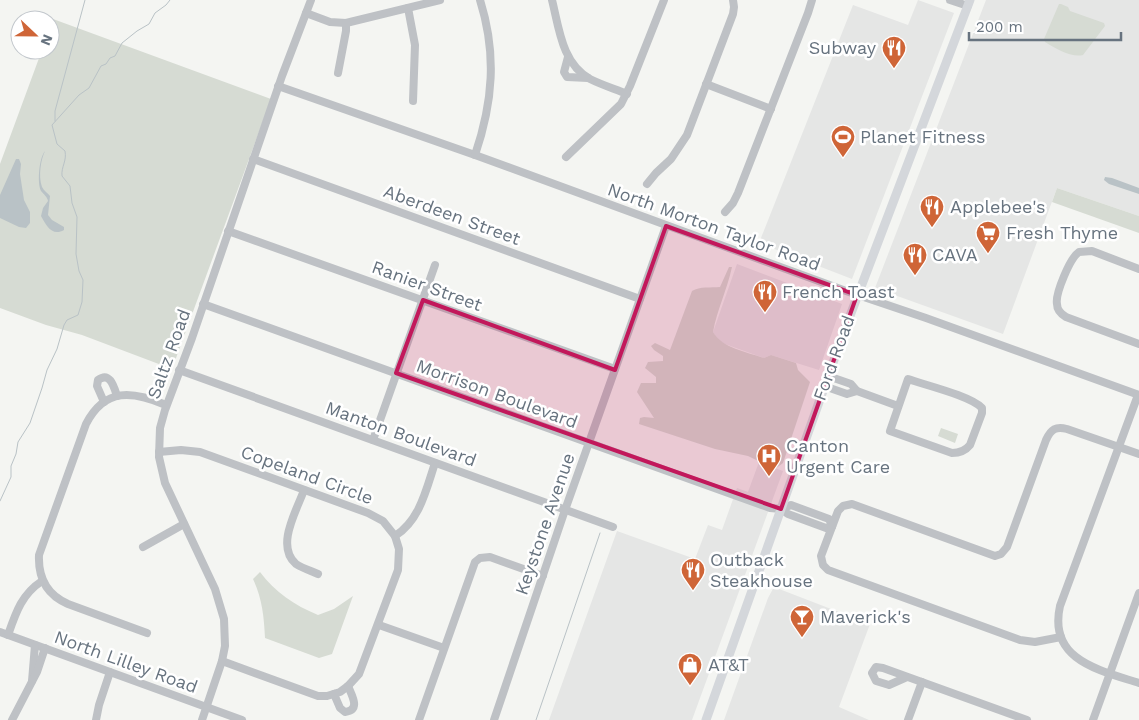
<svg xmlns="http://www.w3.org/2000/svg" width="1139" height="720" viewBox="0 0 1139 720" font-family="'Work Sans',sans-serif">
	<rect width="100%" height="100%" fill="#f4f5f2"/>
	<g fill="#e5e6e5">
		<polygon points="918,0 954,13 852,279 759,243 853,5 908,25"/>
		<polygon points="986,0 1139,0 1139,216 1057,188 1003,334 875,288"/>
		<polygon points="737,264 842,304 819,370 771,355 764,358 725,344 717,339 713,332"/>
		<polygon points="759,462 783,471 692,720 549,720 617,531 695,559 708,525 722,530 737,488 748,492"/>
		<polygon points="774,587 870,624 839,707 869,720 724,720 768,598"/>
	</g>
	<g fill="#d6dbd3">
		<path d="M 1061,4 L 1068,7 L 1070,11 L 1104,23 L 1105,26 L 1083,55 C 1072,58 1054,48 1045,42 L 1044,39 L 1059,4 Z"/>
		<polygon points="53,19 271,99 172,369 82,335 46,325 0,308 0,164 42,50 50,50 50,28"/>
		<polygon points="1057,188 1139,216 1139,233 1052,202"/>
		<path d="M 729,267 L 732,267 C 727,290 717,310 713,332 C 722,348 747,352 764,358 L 771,355 L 796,363 L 798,370 L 810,382 L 783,463 L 775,469 L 748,456 L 715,449 L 639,424 L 640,418 L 644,417 L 654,418 L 637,392 L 641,383 L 656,383 L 656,377 L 645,368 L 648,362 L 663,361 L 663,356 L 654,350 L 651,346 L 655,343 L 670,350 L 692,291 C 700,286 711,288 720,287 Z"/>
		<polygon points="941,428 958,434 955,443 938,436"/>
		<path d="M 260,572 C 275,592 294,605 318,615 L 334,609 L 353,596 L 332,654 L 319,658 L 265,638 C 264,616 262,598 253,579 Z"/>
	</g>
	<g fill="#b9c2c6">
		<path d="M 45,151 C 41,159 38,176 42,187 C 44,191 48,193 50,196 L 48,215 L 52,220 L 64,227 L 64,230 C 52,237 46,225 41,216 L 43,208 L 48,201 C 47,196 44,195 41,191 C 37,183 39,158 45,151 Z"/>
		<polygon points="16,159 19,159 21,164 20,174 24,200 30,212 30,223 26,228 19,227 0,218 0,195"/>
		<polygon points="1105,177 1112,178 1139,188 1139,194 1109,184 1104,180"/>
	</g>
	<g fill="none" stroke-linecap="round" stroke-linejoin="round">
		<g stroke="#b9c2c6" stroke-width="1">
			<polyline points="55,121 55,111 85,0"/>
			<path d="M 0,501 L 11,477 L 11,466 L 16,454 L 18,442 L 30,423 L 42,388 L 47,370 L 57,349 L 64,325 L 67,320 L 78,315 L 82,302 L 83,280 L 79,271 L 76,254 L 77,217 L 72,203 L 70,186 L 62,176 C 61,167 67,161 65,151 L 57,144 L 52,125 L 79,95 L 89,88 L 101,66 L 106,64 L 110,58 L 115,56 L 122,43 L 137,31 L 149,24 L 155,13 L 166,5 L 170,0"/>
			<polyline points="536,720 600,533"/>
		</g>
		<g stroke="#bec1c5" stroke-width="8">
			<path d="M 552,0 C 559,28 562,64 590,79 C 602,85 615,89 627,94"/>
			<polyline points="950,0 968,6"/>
			<polyline points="408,8 415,45 413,101"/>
			<polyline points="306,13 330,22 346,23 440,0"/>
			<polyline points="568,57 564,72 567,77 588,78"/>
			<polyline points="338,73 346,31 346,23"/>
			<polyline points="706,84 771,109"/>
			<polyline points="278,86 475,155 846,291 926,318 1139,395"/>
			<path d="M 475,155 C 493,102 497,54 480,0"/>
			<polyline points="566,157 621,104 630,86 664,0"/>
			<polyline points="253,159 640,299"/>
			<polyline points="647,184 656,173 671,159 687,135 733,14 734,7 733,0"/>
			<polyline points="725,212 733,203 738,193 808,13 812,0"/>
			<polyline points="228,231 615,369"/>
			<path d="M 1139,269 L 1092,251 L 1079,252 C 1070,258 1055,294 1057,304 C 1057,310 1061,314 1066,317 L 1139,344"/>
			<polyline points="203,304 770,508 781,509 791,505 829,519 832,526"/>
			<polyline points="179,370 613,527"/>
			<path d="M 908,379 C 925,385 971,396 982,408 L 982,413 L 970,445 C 966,450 959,453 952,453 L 890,431 Z"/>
			<polyline points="824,386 847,394 857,391 851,384 828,376"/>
			<polyline points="857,391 898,406"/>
			<path d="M 1138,395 L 1060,606 C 1048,660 1099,670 1139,683"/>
			<path d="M 104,402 L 97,386 L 98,380 C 110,371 114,387 117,396"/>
			<polyline points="373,440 435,265"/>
			<polyline points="159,452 181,450 200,452 368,513 383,521 395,536 399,549 398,570 359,674 348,686 340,692 327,696 318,696 222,661"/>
			<path d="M 304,490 C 297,510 275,546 296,564 C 302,568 311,571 318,574"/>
			<polyline points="781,509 788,514 826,528 832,526"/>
			<path d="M 395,536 C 420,520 426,490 435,463"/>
			<polyline points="143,547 184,524"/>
			<polyline points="379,625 444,648"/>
			<polyline points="0,632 242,720"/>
			<path d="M 147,633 L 68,604 C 47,595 38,578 39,555 L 86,424 C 105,387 133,391 166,405"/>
			<path d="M 8,635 C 16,612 22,594 42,581"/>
			<path d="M 1061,637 L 1035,642 L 1020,640 L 828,570 L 823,565 L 821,556 L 838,511 L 843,506 L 852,504 L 995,556 L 1001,554 L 1007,547 L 1046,440 C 1051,429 1056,426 1067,429 L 1139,454"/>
			<polyline points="907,677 889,685 876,681 872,673 876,667 883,668 1027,720"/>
			<polyline points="32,681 35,645"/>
			<path d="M 334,694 L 340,708 L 345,712 C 361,710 352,696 348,686"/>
			<polyline points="12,720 37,672 45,648"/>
			<polyline points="96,720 99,705 110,672"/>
			<polyline points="202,720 222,661 225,646 224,619 215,589 165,483 159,457 160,428 165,410 192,338 282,76 311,0"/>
			<polyline points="419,720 475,562 480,558 490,557 543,576"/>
			<polyline points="494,720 565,510 666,226"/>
			<polyline points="908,720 922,682"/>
			<polyline points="1093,720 1139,593"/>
		</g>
		<polyline stroke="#d4d7db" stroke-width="9" points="706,720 845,329 970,0"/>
	</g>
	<path fill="#c2185b" fill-opacity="0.2" stroke="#c2185b" stroke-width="4" stroke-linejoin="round" d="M 666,226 L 857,295 L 781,509 L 396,373 L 423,300 L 615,370 Z"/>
	<defs>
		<symbol id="restaurant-pin" viewBox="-11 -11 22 30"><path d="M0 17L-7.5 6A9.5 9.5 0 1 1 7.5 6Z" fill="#cf6537" stroke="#fff"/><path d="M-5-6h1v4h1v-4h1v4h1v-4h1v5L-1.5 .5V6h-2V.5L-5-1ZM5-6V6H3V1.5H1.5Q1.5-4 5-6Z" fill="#fff"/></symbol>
		<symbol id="stadium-pin" viewBox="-11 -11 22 30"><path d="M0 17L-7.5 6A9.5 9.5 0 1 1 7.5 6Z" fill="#cf6537" stroke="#fff"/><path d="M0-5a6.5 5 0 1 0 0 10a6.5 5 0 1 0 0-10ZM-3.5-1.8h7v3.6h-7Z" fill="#fff"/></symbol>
		<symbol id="supermarket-pin" viewBox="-11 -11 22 30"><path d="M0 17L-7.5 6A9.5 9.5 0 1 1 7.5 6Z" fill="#cf6537" stroke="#fff"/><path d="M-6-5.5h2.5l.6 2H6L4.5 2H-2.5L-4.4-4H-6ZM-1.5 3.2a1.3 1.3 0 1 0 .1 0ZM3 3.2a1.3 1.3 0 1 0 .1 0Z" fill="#fff"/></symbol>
		<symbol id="hospital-pin" viewBox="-11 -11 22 30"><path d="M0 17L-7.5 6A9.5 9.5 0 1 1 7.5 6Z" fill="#cf6537" stroke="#fff"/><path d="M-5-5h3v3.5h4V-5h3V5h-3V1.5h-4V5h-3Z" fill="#fff"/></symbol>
		<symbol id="bar-pin" viewBox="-11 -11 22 30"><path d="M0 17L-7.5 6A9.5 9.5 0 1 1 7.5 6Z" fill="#cf6537" stroke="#fff"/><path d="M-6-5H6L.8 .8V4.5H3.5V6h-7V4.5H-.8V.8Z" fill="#fff"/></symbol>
		<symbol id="shop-pin" viewBox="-11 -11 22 30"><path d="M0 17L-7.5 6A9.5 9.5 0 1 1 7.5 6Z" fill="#cf6537" stroke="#fff"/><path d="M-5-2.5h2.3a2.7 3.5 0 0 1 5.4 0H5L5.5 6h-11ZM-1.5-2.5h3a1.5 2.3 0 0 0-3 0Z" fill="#fff"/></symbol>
	</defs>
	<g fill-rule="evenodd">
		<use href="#restaurant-pin" x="880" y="34" width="28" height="38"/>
		<use href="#stadium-pin" x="829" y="123" width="28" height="38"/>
		<use href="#restaurant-pin" x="918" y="193" width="28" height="38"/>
		<use href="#supermarket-pin" x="974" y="219" width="28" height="38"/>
		<use href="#restaurant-pin" x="901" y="241" width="28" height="38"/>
		<use href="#restaurant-pin" x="751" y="278" width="28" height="38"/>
		<use href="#hospital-pin" x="755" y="442" width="28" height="38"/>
		<use href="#restaurant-pin" x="679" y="556" width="28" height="38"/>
		<use href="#bar-pin" x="788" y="603" width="28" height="38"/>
		<use href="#shop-pin" x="676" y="651" width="28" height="38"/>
	</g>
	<g text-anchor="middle" stroke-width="5" stroke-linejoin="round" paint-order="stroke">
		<g font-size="18" fill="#67737f" stroke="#fff" text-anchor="start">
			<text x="876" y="54" text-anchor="end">Subway</text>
			<text x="860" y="143">Planet Fitness</text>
			<text x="950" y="213">Applebee's</text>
			<text x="1006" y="239">Fresh Thyme</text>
			<text x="932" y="261">CAVA</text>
			<text x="782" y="298">French Toast</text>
			<text x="786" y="452">Canton<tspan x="786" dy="21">Urgent Care</tspan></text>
			<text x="710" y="566">Outback<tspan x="710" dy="21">Steakhouse</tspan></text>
			<text x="820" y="623">Maverick's</text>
			<text x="708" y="671">AT&amp;T</text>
		</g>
		<g font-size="18" fill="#67737f" stroke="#fff">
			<text transform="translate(452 215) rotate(20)" y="6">Aberdeen Street</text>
			<text transform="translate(714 227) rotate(20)" y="6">North Morton Taylor Road</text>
			<text transform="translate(427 286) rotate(20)" y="6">Ranier Street</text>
			<text transform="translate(169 354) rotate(-70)" y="6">Saltz Road</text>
			<text transform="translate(834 358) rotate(-70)" y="6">Ford Road</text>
			<text transform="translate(497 394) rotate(20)" y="6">Morrison Boulevard</text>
			<text transform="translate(401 434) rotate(20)" y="6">Manton Boulevard</text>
			<text transform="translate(307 475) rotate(20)" y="6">Copeland Circle</text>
			<text transform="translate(545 524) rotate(-71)" y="6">Keystone Avenue</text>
			<text transform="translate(126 662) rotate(20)" y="6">North Lilley Road</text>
		</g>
	</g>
	<g transform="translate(35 35) rotate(112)"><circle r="24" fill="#ffffff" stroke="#c2c7cc"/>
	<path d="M0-4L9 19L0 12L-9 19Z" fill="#cf6537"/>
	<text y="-8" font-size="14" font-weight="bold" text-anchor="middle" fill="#67737f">N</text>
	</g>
	<path d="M969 32v8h152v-8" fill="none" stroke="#67737f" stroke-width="2.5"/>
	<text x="976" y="32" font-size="15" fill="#67737f" stroke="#ffffff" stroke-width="4" paint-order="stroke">200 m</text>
</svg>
